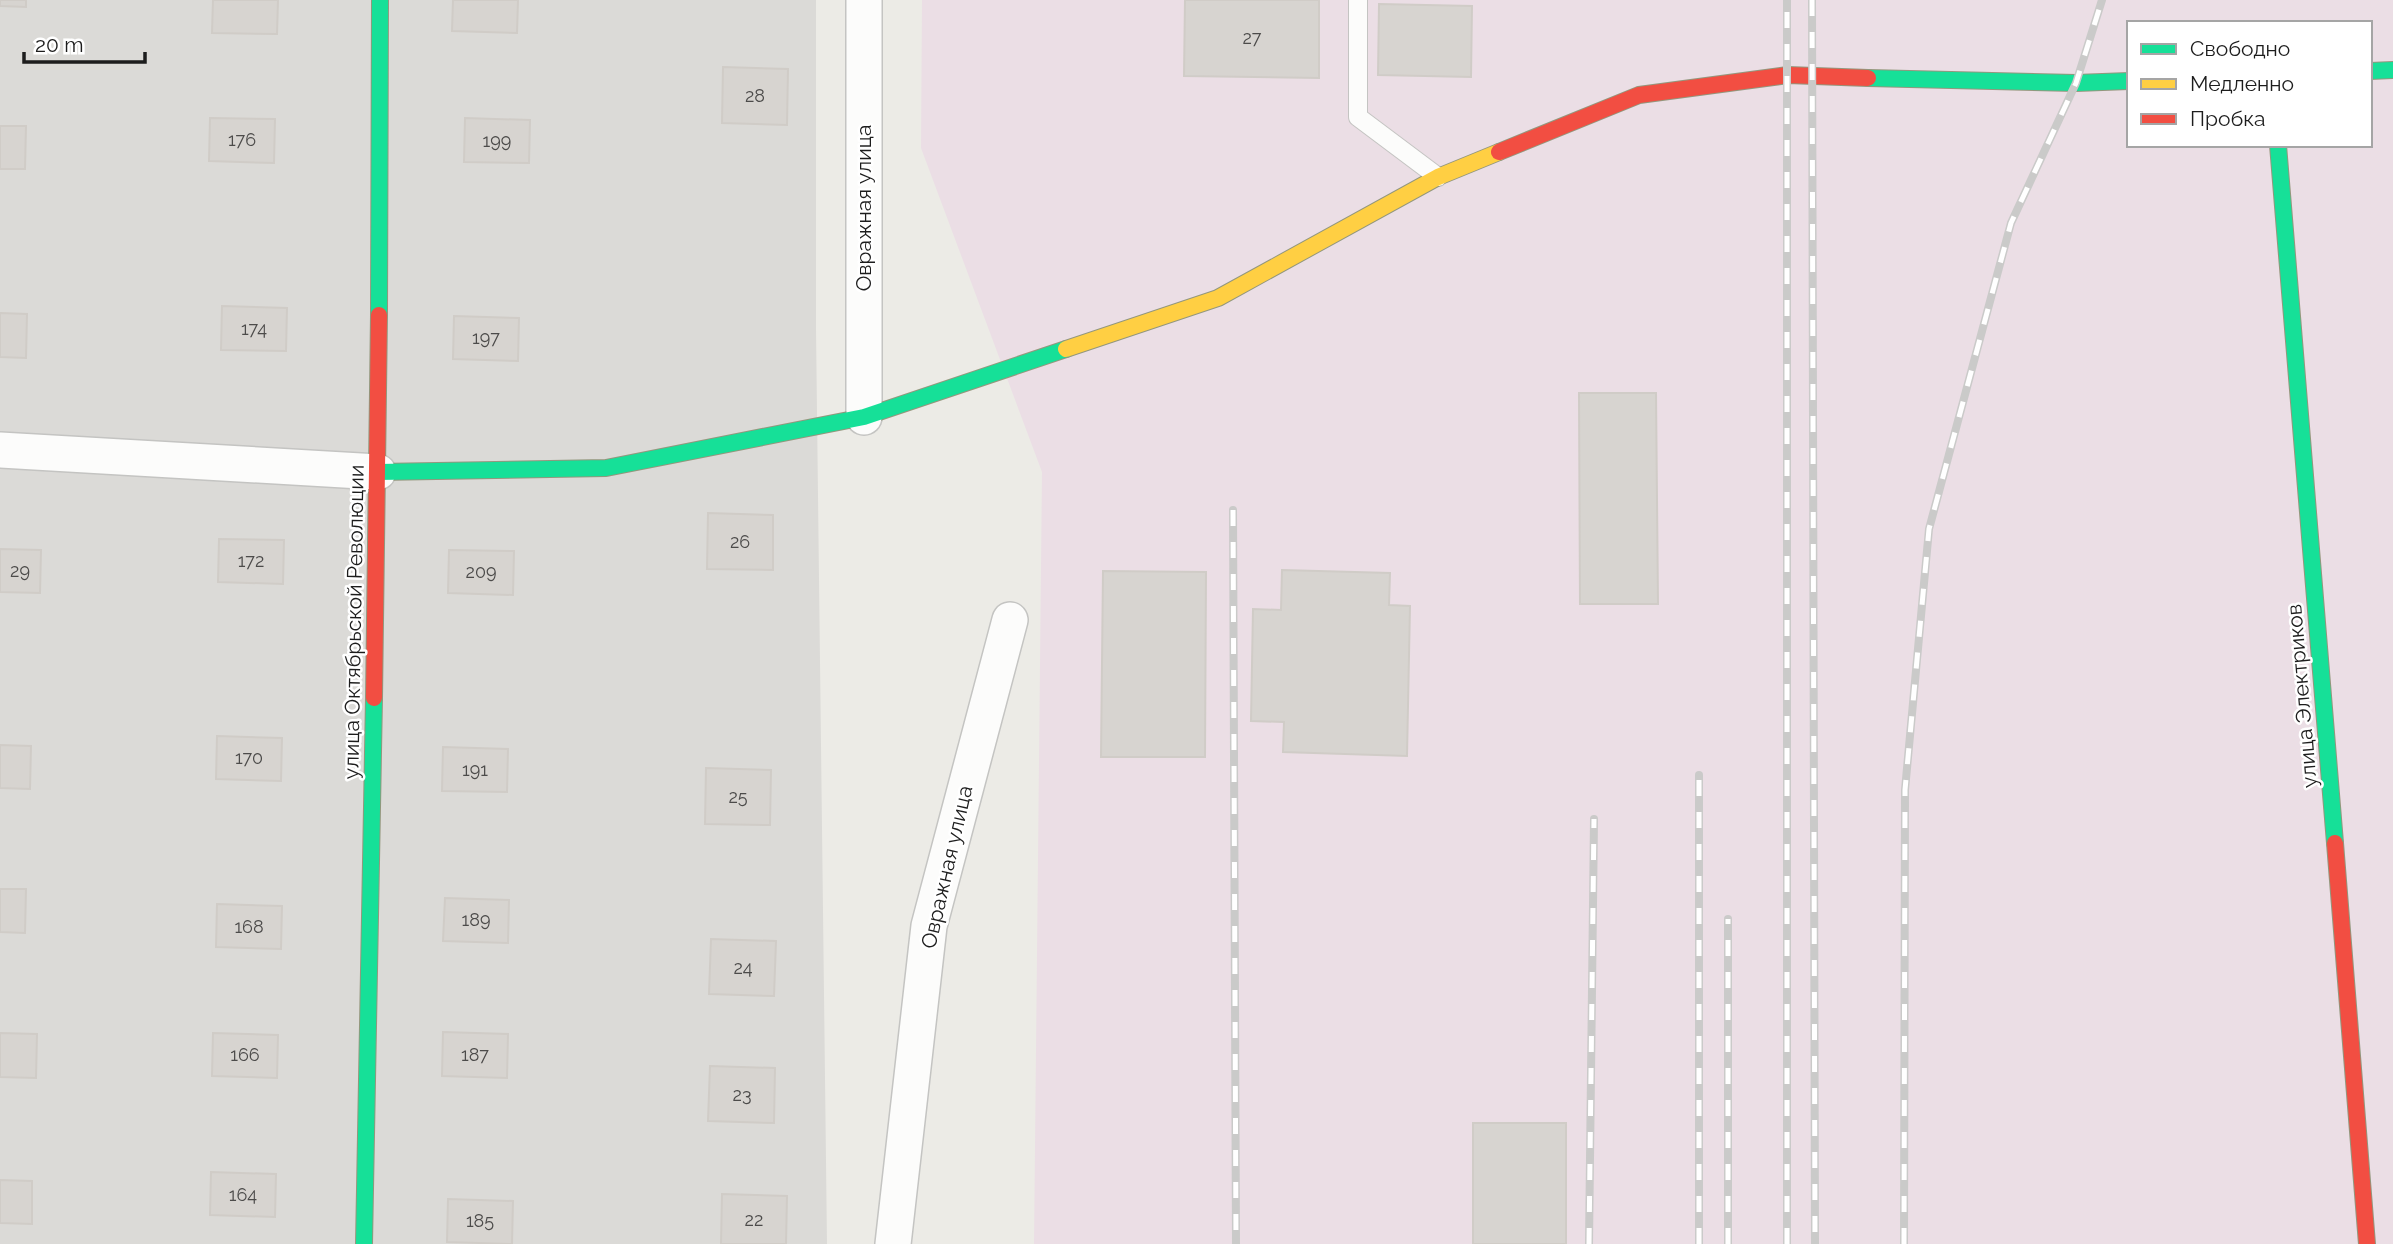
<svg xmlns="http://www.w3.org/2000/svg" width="2393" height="1244" viewBox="0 0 2393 1244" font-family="Raleway,sans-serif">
	<rect width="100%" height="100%" fill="#ecebe6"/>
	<polygon fill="#dbdad7" points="0,0 816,0 816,329 827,1244 0,1244"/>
	<path fill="#ebdee5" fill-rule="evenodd" d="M 922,0 L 2393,0 L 2393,1244 L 1034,1244 L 1042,472 L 921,148 ZM 2129,23 L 2370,23 L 2370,145 L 2129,145 Z"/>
	<g fill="#d7d4d0" stroke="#d0ccc7" stroke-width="2">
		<polygon points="0,0 26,0 26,7 0,6"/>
		<polygon points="213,0 278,0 277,34 212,33"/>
		<polygon points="453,0 518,0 517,33 452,31"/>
		<polygon points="1185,0 1319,0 1319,78 1184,76"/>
		<polygon points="1379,4 1472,6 1471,77 1378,75"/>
		<polygon points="723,67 788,69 787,125 722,123"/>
		<polygon points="210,118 275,119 274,163 209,161"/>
		<polygon points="465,118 530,120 529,163 464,162"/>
		<polygon points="0,126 26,126 25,169 0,169"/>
		<polygon points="222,306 287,308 286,351 221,350"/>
		<polygon points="0,313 27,314 26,358 0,357"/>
		<polygon points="454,316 519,318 518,361 453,359"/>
		<polygon points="1579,393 1656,393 1658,604 1580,604"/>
		<polygon points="708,513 773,515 773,570 707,569"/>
		<polygon points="219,539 284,540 283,584 218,582"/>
		<polygon points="0,549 41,550 40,593 0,592"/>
		<polygon points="449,550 514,551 513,595 448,593"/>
		<polygon points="1282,570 1390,573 1389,605 1410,606 1407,756 1283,752 1284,722 1251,721 1253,609 1281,610"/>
		<polygon points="1103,571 1206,572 1205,757 1101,757"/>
		<polygon points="217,736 282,738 281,781 216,779"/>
		<polygon points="0,745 31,746 30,789 0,788"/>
		<polygon points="443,747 508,749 507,792 442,791"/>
		<polygon points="706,768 771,770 770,825 705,824"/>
		<polygon points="0,889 26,889 25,933 0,932"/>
		<polygon points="445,898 509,900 508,943 443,941"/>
		<polygon points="217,904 282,906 281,949 216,947"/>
		<polygon points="711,939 776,941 774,996 709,994"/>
		<polygon points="443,1032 508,1034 507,1078 442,1076"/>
		<polygon points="0,1033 37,1034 36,1078 0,1077"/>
		<polygon points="213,1033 278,1035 277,1078 212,1076"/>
		<polygon points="710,1066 775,1068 774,1123 708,1121"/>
		<rect x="1473" y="1123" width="93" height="121"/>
		<polygon points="211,1172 276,1174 275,1217 210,1215"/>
		<polygon points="0,1180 32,1181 32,1224 0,1223"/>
		<polygon points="722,1194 787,1196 786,1244 721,1244"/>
		<polygon points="448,1199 513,1201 512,1244 447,1242"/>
	</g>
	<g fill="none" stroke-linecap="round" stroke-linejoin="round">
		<defs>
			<polyline id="lane" points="1358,0 1358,117 1438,177"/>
			<g id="street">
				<polyline points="864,417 864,0"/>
				<polyline points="0,450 378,472"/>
				<polyline points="893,1244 929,926 1010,620"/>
			</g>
			<g id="fast">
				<polyline points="2370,71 2393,70"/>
				<polyline points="1868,78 2076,83 2129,81"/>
				<polyline points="2278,145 2335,843"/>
				<polyline points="379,315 380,0"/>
				<polyline points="378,472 606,468 864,417 1066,349"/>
				<polyline points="364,1244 374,698"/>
			</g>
			<polyline id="slow" points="1066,349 1218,298 1438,177 1499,152"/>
			<g id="jam">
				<polyline points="1499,152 1639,95 1788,75 1868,78"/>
				<polyline points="374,698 379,315"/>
				<polyline points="2335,843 2367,1244"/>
			</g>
		</defs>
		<use href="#lane" stroke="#c4c4c2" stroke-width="20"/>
		<use href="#street" stroke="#c4c4c2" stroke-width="38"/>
		<use href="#fast" stroke="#93977d" stroke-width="18"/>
		<use href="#slow" stroke="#93977d" stroke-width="18"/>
		<use href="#jam" stroke="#93977d" stroke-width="18"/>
		<use href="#lane" stroke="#fcfcfb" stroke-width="18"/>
		<use href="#street" stroke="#fcfcfb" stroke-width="35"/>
		<use href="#fast" stroke="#16e098" stroke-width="16"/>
		<use href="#slow" stroke="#ffcf43" stroke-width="16"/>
		<use href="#jam" stroke="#f24e42" stroke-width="16"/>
		<defs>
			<g id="rail">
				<polyline points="1812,0 1815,1244"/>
				<polyline points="1233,510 1236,1244"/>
				<polyline points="1589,1244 1594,819"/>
				<polyline points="1699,1244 1699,775"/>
				<polyline points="1728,1244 1728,919"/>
				<polyline points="1787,1244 1787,0"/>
				<polyline points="1904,1244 1905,790 1929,529 2011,223 2076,83 2102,0"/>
			</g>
		</defs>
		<use href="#rail" stroke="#cacac9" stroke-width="8"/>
		<use href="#rail" stroke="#fff" stroke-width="5" stroke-dasharray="16" stroke-linecap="butt"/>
	</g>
	<g text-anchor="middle" stroke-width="5" stroke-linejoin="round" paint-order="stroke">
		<g font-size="18" fill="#4c4b4a">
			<text x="1252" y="44">27</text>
			<text x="755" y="102">28</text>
			<text x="242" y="146">176</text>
			<text x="497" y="147">199</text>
			<text x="254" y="335">174</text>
			<text x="486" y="344">197</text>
			<text x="740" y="548">26</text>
			<text x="251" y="567">172</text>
			<text x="20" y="577">29</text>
			<text x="481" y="578">209</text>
			<text x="249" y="764">170</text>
			<text x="475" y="776">191</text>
			<text x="738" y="803">25</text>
			<text x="476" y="926">189</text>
			<text x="249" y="933">168</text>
			<text x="743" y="974">24</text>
			<text x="245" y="1061">166</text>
			<text x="475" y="1061">187</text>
			<text x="742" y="1101">23</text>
			<text x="243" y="1201">164</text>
			<text x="754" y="1226">22</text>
			<text x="480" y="1227">185</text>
		</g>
		<g font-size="21" fill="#1d1d1d" stroke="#fff">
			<text transform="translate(864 208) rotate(-90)" y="7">Овражная улица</text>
			<text transform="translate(354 622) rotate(-89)" y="7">улица Октябрьской Революции</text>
			<text transform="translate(2302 696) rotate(-95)" y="7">улица Электриков</text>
			<text transform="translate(947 867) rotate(-77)" y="7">Овражная улица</text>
		</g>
	</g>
	<rect x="2127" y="21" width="245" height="126" fill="#ffffff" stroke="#a5a5a5" stroke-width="2"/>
	<rect x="2141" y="44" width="35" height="10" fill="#16e098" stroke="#a5a5a5" stroke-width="2"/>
	<text x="2190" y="56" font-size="21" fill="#1d1d1d">Свободно</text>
	<rect x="2141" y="79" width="35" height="10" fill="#ffcf43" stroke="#a5a5a5" stroke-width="2"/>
	<text x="2190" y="91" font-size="21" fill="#1d1d1d">Медленно</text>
	<rect x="2141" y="114" width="35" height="10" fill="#f24e42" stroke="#a5a5a5" stroke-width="2"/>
	<text x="2190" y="126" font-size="21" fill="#1d1d1d">Пробка</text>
	<path d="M24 52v10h121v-10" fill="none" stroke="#1d1d1d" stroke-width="3.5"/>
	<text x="35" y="52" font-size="21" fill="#1d1d1d" stroke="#ffffff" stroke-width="5" paint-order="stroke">20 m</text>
</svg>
